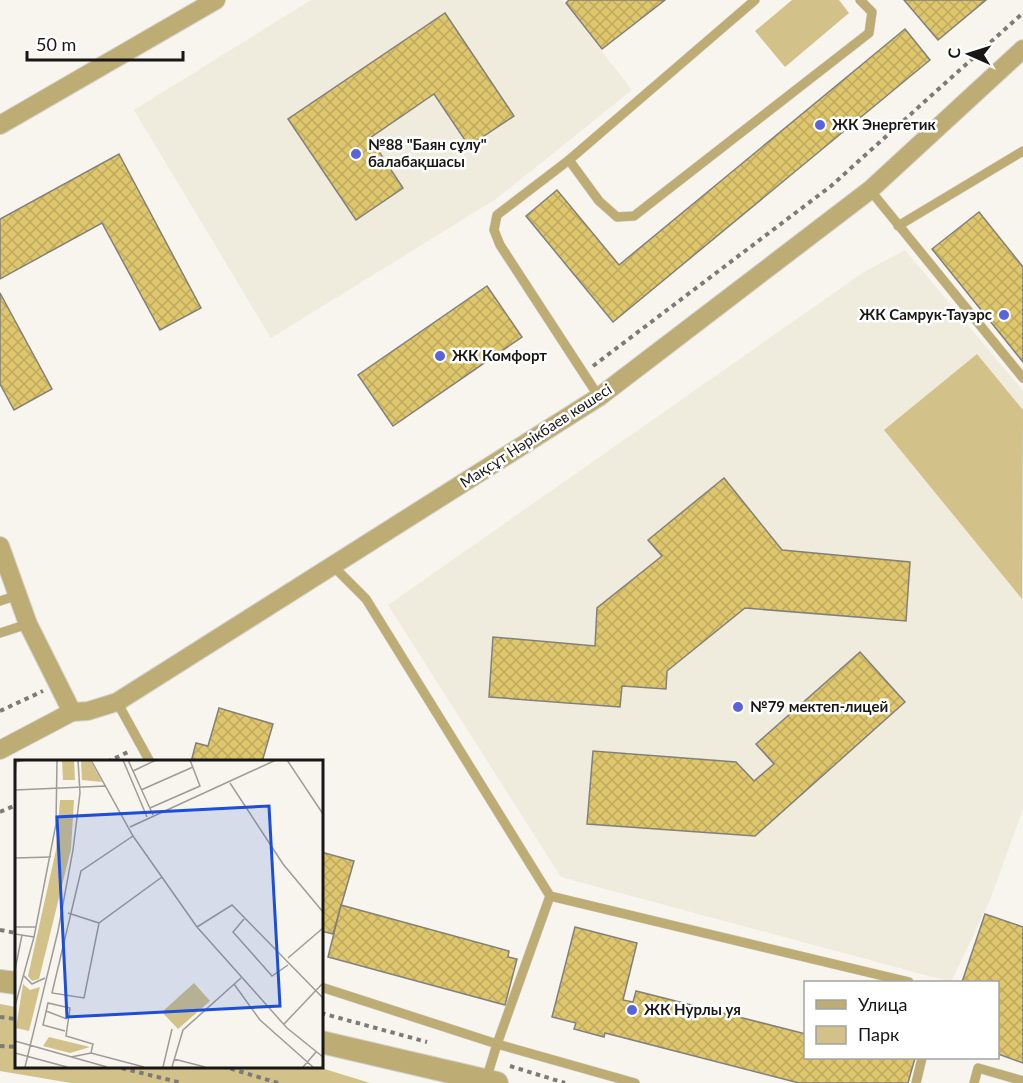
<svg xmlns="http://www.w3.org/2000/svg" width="1023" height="1083" viewBox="0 0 1023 1083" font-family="Lato,sans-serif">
	<defs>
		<pattern id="building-cross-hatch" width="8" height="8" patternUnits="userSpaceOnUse" patternTransform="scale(1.5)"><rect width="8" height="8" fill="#dec66d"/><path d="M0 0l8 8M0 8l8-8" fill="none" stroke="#bea95e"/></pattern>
	</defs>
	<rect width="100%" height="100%" fill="#f7f5ee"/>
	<g fill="#efebdd">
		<polygon points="311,0 562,0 632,90 496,199 271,338 134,110"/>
		<polygon points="905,250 1023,391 1023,809 990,900 951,982 561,877 388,605 864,272"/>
	</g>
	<g fill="#d2c289">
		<polygon points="792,0 839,0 849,13 785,67 755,31"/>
		<polygon points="977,354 1023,410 1022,599 884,430"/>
		<polygon points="0,1004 16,1007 16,1066 315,1066 370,1083 71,1083 0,1071"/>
	</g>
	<g fill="url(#building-cross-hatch)" stroke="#82807a" stroke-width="1.5">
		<polygon points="569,0 665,0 602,49 566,3"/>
		<polygon points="904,0 986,0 938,40"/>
		<polygon points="445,13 514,116 469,146 434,94 370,138 403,188 356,220 288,119"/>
		<polygon points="905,29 930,60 613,322 526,216 557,190 619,265"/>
		<polygon points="119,154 201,308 160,330 102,223 0,279 0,219"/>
		<polygon points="979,212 1023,267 1023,362 932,249"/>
		<polygon points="487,286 522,337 393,426 358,375"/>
		<polygon points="0,293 52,389 14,410 0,384"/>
		<polygon points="724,478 782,550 910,562 906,621 745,608 667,671 666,689 622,686 620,707 489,697 493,637 595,646 597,608 662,556 648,540"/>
		<polygon points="860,652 905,702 755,836 587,824 593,751 736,762 754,781 774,764 756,744"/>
		<polygon points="219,708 273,724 262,762 191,762 196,743 208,746"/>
		<polygon points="321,852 354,861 333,934 321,931"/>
		<polygon points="341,905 509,951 508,957 517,959 505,1005 328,957"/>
		<polygon points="985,914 1023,927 1023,1063 998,1054 998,982 962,982"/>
		<polygon points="575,927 637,943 623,1000 633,1002 636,991 806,1034 806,1058 915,1058 908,1083 799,1083 605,1033 604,1037 574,1029 576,1023 552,1017"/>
	</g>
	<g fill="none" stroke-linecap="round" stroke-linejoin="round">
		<defs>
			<g id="service">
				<polyline points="569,160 599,201 617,217 634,216 869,33 872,12 860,0"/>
				<polyline points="870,190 1023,378"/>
				<polyline points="898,226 1023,151"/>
				<polyline points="599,397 500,245 494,230 497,215 569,160 755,0"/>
				<polyline points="333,566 366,599 550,896 909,982"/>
				<polyline points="0,601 18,595"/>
				<polyline points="0,633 28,624"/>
				<polyline points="117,702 150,762"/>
				<polyline points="321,987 497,1044 635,1083"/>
				<polyline points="486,1080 497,1044 550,896"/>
				<polyline points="916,1083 922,1058"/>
				<polyline points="974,1083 978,1068 1023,1081"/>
			</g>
			<g id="minor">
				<polyline points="0,125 216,0"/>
				<polyline points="0,546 28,624 72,712"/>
				<polyline points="0,750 72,712 88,711 117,702 599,397 870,190 1023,49"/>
			</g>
			<g id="tertiary">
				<polyline points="0,981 16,983"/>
				<polyline points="321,1042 497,1083"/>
			</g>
		</defs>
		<use href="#service" stroke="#d3d1cb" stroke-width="10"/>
		<use href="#minor" stroke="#d3d1cb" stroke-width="20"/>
		<use href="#tertiary" stroke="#d3d1cb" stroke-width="24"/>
		<g stroke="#7d7b77" stroke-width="4" stroke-dasharray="4.5 4.5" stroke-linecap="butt">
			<polyline points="593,366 831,186 1023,13"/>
			<polyline points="0,711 43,691"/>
			<polyline points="107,762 128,752"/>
			<polyline points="0,812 16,805"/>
			<polyline points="0,930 16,933"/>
			<polyline points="321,1013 427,1042"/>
			<polyline points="0,1017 16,1019"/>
			<polyline points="0,1046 16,1047"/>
			<polyline points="113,1066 182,1083"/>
			<polyline points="222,1066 278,1083"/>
			<polyline points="510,1066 565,1083"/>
		</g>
		<use href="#service" stroke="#bdad74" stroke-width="9"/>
		<use href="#minor" stroke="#bdad74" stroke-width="18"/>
		<use href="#tertiary" stroke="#bdad74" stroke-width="22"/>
	</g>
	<g fill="#5964db" stroke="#fff" stroke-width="2">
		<circle cx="820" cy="125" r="6"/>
		<circle cx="356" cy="154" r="6"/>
		<circle cx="1004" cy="315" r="6"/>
		<circle cx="440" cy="356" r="6"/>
		<circle cx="738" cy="707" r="6"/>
		<circle cx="632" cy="1010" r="6"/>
	</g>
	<g text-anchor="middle" stroke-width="5" stroke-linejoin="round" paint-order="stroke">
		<g font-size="15" font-weight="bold" fill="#181715" stroke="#fff" text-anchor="start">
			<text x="832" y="130">ЖК Энергетик</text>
			<text x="368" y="150">№88 "Баян сұлу"<tspan x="368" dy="17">балабақшасы</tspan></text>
			<text x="992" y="320" text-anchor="end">ЖК Самрук-Тауэрс</text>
			<text x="452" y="361">ЖК Комфорт</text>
			<text x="750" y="712">№79 мектеп-лицей</text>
			<text x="644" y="1015">ЖК Нурлы уя</text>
		</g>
		<g font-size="15" fill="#181715" stroke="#fff">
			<text transform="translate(536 436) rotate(-33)" y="5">Мақсұт Нәрікбаев көшесі</text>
		</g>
	</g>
	<g transform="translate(15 760)">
		<rect width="308" height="308" fill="#f7f5ee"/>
		<path d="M 47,0 L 59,0 L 60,20 L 48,20 ZM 66,0 L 75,0 L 87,22 L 67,20 ZM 45,40 L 59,40 L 56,89 L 24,219 L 17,221 L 13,216 L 41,90 ZM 179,223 L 195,241 L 163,269 L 147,252 ZM 8,224 L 15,230 L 25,227 L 14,271 L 1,268 ZM 34,277 L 75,287 L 55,293 L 28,286 Z" fill="#d2c289"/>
		<path fill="none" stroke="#9e9c97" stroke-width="1.5" d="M 76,0 L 118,76 L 182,167 L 272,268 L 308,297M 108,0 L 132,57M 113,0 L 138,55M 272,0 L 308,54M 118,11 L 141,0M 0,17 L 1,2 L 10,0M 215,23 L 268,104 L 308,152M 0,30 L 91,26M 126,30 L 178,7M 135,48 L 185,26 L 175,0M 115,67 L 261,0M 118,76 L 66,111 L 37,233 L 69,238 L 84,163 L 147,117M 0,98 L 36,97M 53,153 L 84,163M 229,159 L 218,172 L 257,216 L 273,205M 0,167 L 21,167M 182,167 L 217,145 L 308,238M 0,174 L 19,177M 273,198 L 308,168M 0,210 L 7,175M 8,215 L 17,224 L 30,218M 219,224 L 245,260 L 298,307M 0,246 L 19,177 L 41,64 L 42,0M 31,251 L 52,259M 269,264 L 308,223M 50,271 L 28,265 L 33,243 L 55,248 L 51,276 L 78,284 L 76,293M 0,281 L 92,307M 0,293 L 52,307M 56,297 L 76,293 L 129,307M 159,299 L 190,307M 10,307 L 43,171 L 58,90 L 65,33 L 63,0M 148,307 L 157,269M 157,307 L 168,270 L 226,218M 288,307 L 301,292"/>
		<path fill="#1d4ed8" fill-opacity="0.15" stroke="#1d4ed8" stroke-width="3" d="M 254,46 L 265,246 L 52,257 L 42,57 Z"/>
		<rect width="308" height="308" fill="none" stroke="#181715" stroke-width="3"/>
	</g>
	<rect x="804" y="981" width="195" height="78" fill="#ffffff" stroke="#a3a2a1" stroke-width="1.5"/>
	<rect x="816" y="1000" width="30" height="9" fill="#bdad74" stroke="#a3a2a1" stroke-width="1.5"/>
	<text x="858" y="1011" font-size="18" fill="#181715">Улица</text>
	<rect x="816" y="1026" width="30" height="18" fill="#d2c289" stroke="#a3a2a1" stroke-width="1.5"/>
	<text x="858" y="1041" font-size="18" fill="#181715">Парк</text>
	<g transform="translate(969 54) rotate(273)" stroke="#ffffff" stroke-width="4.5" paint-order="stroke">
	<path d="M0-4.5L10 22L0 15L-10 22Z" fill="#181715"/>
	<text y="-9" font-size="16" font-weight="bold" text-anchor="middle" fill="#181715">С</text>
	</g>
	<path d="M27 51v9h156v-9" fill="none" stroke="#181715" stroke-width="3"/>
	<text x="36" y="51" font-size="18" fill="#181715" stroke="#ffffff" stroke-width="4.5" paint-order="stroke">50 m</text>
</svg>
